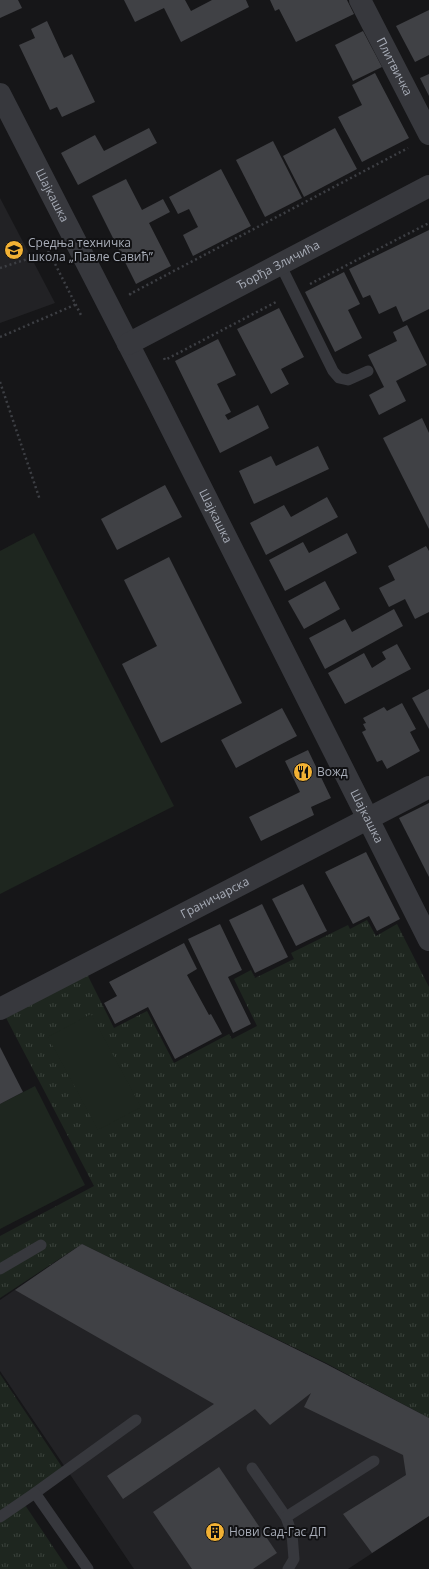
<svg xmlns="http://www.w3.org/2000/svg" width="429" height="1569" viewBox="0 0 429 1569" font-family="'Open Sans',sans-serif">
	<defs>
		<pattern id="grass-tufts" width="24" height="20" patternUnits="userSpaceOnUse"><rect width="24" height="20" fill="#1e261f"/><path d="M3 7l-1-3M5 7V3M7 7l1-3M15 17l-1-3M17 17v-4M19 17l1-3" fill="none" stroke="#3c433d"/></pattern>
	</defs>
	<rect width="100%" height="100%" fill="#161618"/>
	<g fill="#222225">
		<polygon points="0,198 55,303 0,323"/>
		<polygon points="82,1244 326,1364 429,1418 429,1516 348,1569 134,1569 0,1371 0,1300"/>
	</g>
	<g fill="url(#grass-tufts)">
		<polygon points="367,920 376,936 397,924 429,987 429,1418 326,1363 82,1244 0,1298 0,1236 94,1186 4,1014 85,970 114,1028 147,1011 174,1063 229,1034 232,1039 257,1026 234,979 251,970 255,978 294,959 291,953 348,925 350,929"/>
		<polygon points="0,1374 66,1473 23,1502 68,1569 0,1569"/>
	</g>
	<g fill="#1e261f">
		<polygon points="34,533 174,806 0,894 0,551"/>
		<polygon points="91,1014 141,1107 98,1130 48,1037"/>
		<polygon points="35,1086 85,1185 0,1229 0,1104"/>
	</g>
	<g fill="#404145">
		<polygon points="0,0 18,0 22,8 0,18"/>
		<polygon points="124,0 185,0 191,11 212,0 246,0 249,7 181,42 164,8 135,22"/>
		<polygon points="270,0 347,0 354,14 296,42 279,9 275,11"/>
		<polygon points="429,10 429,55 415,62 396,26"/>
		<polygon points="47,21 64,58 72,54 95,102 62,117 57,107 50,110 19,45 35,38 31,29"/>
		<polygon points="363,31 382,67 353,81 335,45"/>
		<polygon points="375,73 409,138 362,162 338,117 362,105 352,85"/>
		<polygon points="429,74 429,96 420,78"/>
		<polygon points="149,128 157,143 78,185 61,153 95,135 104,151"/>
		<polygon points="335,128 357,169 304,197 283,156"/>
		<polygon points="273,141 302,198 265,217 236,160"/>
		<polygon points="221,169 251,226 193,256 183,235 198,227 189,209 178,214 169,197"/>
		<polygon points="126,179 142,210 163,199 170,212 149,223 171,266 136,284 92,196"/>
		<polygon points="429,230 429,309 403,322 396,306 379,314 370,295 363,298 349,269"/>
		<polygon points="344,272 360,304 348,310 362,338 335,352 305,292"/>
		<polygon points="279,308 304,357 281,369 289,384 271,394 237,329"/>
		<polygon points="407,325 427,365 396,381 406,401 379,415 369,395 384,387 368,355 397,341 393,332"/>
		<polygon points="218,339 236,375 217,384 231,412 225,415 228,420 258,405 269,428 220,453 175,361"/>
		<polygon points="422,418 429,433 429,529 383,438"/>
		<polygon points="318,446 329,469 254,504 239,471 271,456 276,466"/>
		<polygon points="165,485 182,517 117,550 101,519"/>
		<polygon points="327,497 338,517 266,555 250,523 284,505 291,517"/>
		<polygon points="347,533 357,553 285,591 269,560 303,542 309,553"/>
		<polygon points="426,546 429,551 429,612 415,619 405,599 389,607 379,588 395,580 388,566"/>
		<polygon points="169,557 242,703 161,743 122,664 157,646 124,580"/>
		<polygon points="325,581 340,609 304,629 288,601"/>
		<polygon points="394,609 403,626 325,669 309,638 345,619 352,632"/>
		<polygon points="397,644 411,669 345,704 328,673 364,653 372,668 386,659 382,652"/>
		<polygon points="429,689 429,729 412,698"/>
		<polygon points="402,703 416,729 410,732 420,751 387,769 382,760 377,762 362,732 366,730 363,724 366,723 363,718 384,707 387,711"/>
		<polygon points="282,708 297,736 236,768 221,740"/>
		<polygon points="308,750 331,798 311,807 314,815 261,841 249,817 300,792 285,761"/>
		<polygon points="429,803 429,877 399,818"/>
		<polygon points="366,852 400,919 377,931 369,916 353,924 325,872"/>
		<polygon points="303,884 327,931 296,946 272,899"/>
		<polygon points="262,904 288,957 255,973 229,920"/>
		<polygon points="220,924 242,970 228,977 251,1024 233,1033 188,939"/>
		<polygon points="184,943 197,969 187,975 209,1015 211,1014 222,1034 175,1059 148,1007 115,1024 104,1003 117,996 109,982"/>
		<polygon points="0,1047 23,1092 0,1104"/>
		<polygon points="82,1244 326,1364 429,1418 429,1516 372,1553 343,1514 406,1475 403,1455 304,1407 311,1393 270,1425 255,1409 123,1499 107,1476 214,1404 15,1290"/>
		<polygon points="219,1467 277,1553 253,1569 192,1569 153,1512"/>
	</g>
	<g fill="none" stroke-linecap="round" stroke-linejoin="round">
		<g stroke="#3d3f44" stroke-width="2.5" stroke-dasharray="2 3" stroke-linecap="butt">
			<polyline points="0,268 49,252 82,317"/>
			<polyline points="310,284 429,223"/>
			<polyline points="131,295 130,294 408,148"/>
			<polyline points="0,337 77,304"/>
			<polyline points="164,358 165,360 278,301"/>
			<polyline points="0,382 40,500"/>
		</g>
		<g stroke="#37383d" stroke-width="11">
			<polyline points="280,264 333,371 339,378 348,380 368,371"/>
			<polyline points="0,1269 41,1245"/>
			<polyline points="252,1468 286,1517 292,1534 294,1559 288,1569"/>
			<polyline points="35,1493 136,1420"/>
			<polyline points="0,1517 35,1493 88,1569"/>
			<polyline points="286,1517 374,1461"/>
		</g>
		<g stroke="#37383d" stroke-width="22">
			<path id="s1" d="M 360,0 L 429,134"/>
			<path id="s2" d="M 0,94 L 157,400 L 429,940"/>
			<path id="s3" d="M 128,344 L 429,186"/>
			<path id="s4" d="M 0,1009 L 429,787"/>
		</g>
	</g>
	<defs>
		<symbol id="school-disc" viewBox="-11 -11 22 22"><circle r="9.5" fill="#f2b134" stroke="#111113"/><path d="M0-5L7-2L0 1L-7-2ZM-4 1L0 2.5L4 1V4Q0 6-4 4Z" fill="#111"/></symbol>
		<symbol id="restaurant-disc" viewBox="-11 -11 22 22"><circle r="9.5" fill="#f2b134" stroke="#111113"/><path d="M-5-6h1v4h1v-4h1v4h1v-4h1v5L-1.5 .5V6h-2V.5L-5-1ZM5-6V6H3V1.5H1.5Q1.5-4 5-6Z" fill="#111"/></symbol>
		<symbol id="building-disc" viewBox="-11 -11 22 22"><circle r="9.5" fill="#f2b134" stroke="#111113"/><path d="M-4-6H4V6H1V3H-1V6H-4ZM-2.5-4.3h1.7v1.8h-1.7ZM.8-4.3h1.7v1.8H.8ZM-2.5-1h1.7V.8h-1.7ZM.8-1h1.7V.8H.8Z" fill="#111"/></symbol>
	</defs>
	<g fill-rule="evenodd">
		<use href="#school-disc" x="3" y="239" width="22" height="22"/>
		<use href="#restaurant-disc" x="292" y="761" width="22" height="22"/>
		<use href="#building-disc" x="204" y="1521" width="22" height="22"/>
	</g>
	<g text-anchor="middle" stroke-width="4" stroke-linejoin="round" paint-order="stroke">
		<g font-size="12" fill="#a8adb8" stroke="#111113">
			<text dy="4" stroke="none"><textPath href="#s1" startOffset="75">Плитвичка</textPath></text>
			<text dy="4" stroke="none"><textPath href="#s2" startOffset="114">Шајкашка</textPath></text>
			<text dy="4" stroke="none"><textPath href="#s3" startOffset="170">Ђорђа Зличића</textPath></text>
			<text dy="4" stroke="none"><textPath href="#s2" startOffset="474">Шајкашка</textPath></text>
			<text dy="4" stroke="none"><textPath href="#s2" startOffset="810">Шајкашка</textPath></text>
			<text dy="4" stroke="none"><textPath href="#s4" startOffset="242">Граничарска</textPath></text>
		</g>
		<g font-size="12" fill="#a8adb8" stroke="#111113" text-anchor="start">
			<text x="28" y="247">Средња техничка<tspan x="28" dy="14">школа „Павле Савић”</tspan></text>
			<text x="317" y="776">Вожд</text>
			<text x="229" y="1536">Нови Сад-Гас ДП</text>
		</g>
	</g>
</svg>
